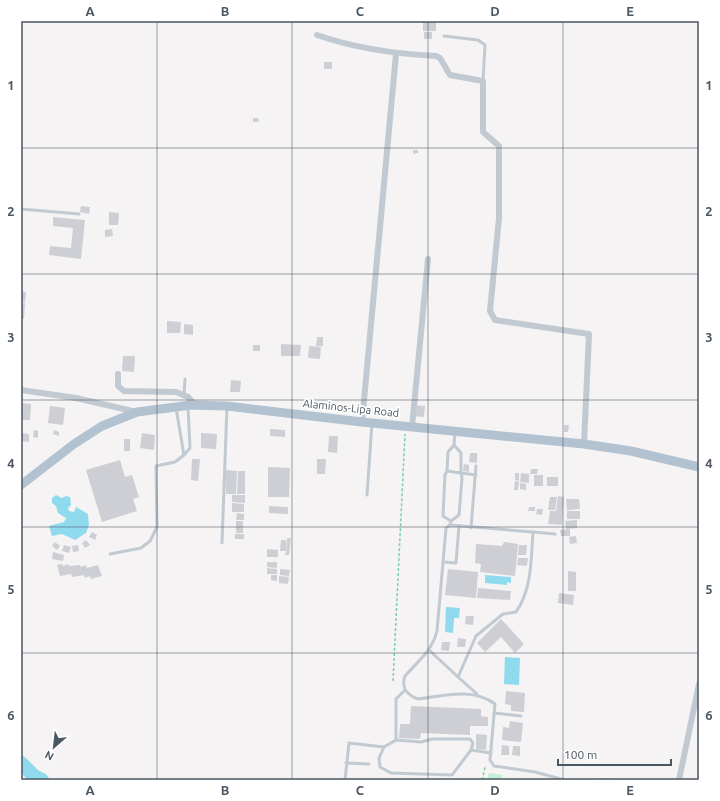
<svg xmlns="http://www.w3.org/2000/svg" width="720" height="801" viewBox="0 0 720 801" font-family="Ubuntu,sans-serif">
	<rect width="100%" height="100%" fill="#f5f3f3"/>
	<polygon fill="#c3f1d5" points="489,773 502,775 501,780 487,780"/>
	<g fill="#90daee">
		<polygon points="56,495 62,498 66,496 70,497 71,505 68,508 69,511 74,512 76,507 88,514 89,525 86,533 75,540 62,534 52,536 49,526 64,522 66,518 58,513 56,506 52,503 52,498"/>
		<polygon points="485,575 511,577 511,583 507,582 507,585 485,583"/>
		<polygon points="446,607 460,608 459,618 454,618 453,633 445,632"/>
		<polygon points="505,657 520,658 519,685 504,684"/>
	</g>
	<g fill="none" stroke-linecap="round" stroke-linejoin="round">
		<polyline stroke="#90daee" stroke-width="14" points="21,763 34,776 42,780"/>
	</g>
	<g fill="#cdcfd5">
		<rect x="423" y="21" width="13" height="10"/>
		<rect x="424" y="32" width="8" height="7"/>
		<rect x="324" y="62" width="8" height="7"/>
		<polygon points="253,118 258,118 259,122 253,122"/>
		<polygon points="413,150 418,150 418,153 413,154"/>
		<polygon points="81,206 90,207 89,214 80,212"/>
		<polygon points="109,212 119,213 118,225 109,225"/>
		<polygon points="53,217 85,220 81,259 49,255 50,246 71,248 73,228 53,226"/>
		<polygon points="112,229 113,236 105,237 105,230"/>
		<polygon points="21,291 26,292 25,302 21,301"/>
		<polygon points="21,302 25,303 24,319 21,318"/>
		<polygon points="167,321 181,322 180,333 167,333"/>
		<polygon points="184,324 193,325 193,335 184,334"/>
		<polygon points="317,337 323,337 323,346 316,346"/>
		<polygon points="281,344 301,345 300,356 281,356"/>
		<rect x="253" y="345" width="7" height="6"/>
		<polygon points="309,346 321,347 320,359 308,358"/>
		<polygon points="123,356 135,356 134,372 122,371"/>
		<polygon points="231,380 241,381 240,392 230,392"/>
		<polygon points="21,403 31,404 30,420 21,420"/>
		<polygon points="413,405 425,406 424,417 413,416"/>
		<polygon points="50,406 65,408 63,425 48,423"/>
		<polygon points="564,425 569,425 568,432 564,432"/>
		<polygon points="270,429 285,430 285,437 270,436"/>
		<polygon points="34,430 38,431 38,438 33,437"/>
		<polygon points="54,430 59,432 59,436 53,434"/>
		<polygon points="21,433 29,434 29,442 21,441"/>
		<polygon points="142,433 155,435 154,450 140,448"/>
		<polygon points="201,433 217,434 216,449 201,448"/>
		<polygon points="329,436 338,436 337,453 328,452"/>
		<rect x="124" y="439" width="6" height="12"/>
		<polygon points="470,453 477,453 477,463 469,462"/>
		<polygon points="192,459 200,459 198,481 191,480"/>
		<polygon points="317,459 326,459 325,474 317,474"/>
		<polygon points="120,460 125,477 132,475 139,497 133,499 137,511 102,522 86,470"/>
		<polygon points="464,464 469,465 469,472 463,471"/>
		<polygon points="268,467 290,468 289,497 268,497"/>
		<polygon points="531,469 538,469 537,474 530,474"/>
		<polygon points="226,470 237,471 236,494 226,494"/>
		<polygon points="238,471 245,471 245,494 237,494"/>
		<polygon points="515,473 519,473 519,481 515,480"/>
		<polygon points="521,473 529,474 529,483 520,482"/>
		<rect x="534" y="475" width="9" height="11"/>
		<rect x="547" y="477" width="11" height="9"/>
		<polygon points="515,481 519,482 518,490 514,490"/>
		<polygon points="520,483 526,484 526,490 520,489"/>
		<polygon points="232,495 245,495 245,503 232,502"/>
		<polygon points="558,496 564,497 562,525 548,524 550,511 556,511"/>
		<polygon points="550,497 557,497 555,510 548,510"/>
		<polygon points="566,499 579,499 580,509 567,510"/>
		<polygon points="232,503 244,504 244,512 232,512"/>
		<polygon points="269,506 288,507 288,514 269,513"/>
		<polygon points="529,507 535,507 535,511 528,511"/>
		<polygon points="537,509 543,509 542,515 536,514"/>
		<rect x="567" y="511" width="13" height="8"/>
		<polygon points="237,513 244,514 244,520 236,520"/>
		<polygon points="577,520 577,528 566,529 565,521"/>
		<rect x="236" y="521" width="7" height="12"/>
		<polygon points="570,529 570,536 561,536 560,530"/>
		<polygon points="92,532 97,535 95,540 89,537"/>
		<rect x="235" y="534" width="9" height="5"/>
		<polygon points="576,536 577,543 570,544 569,537"/>
		<polygon points="287,538 291,538 289,555 284,555 286,553"/>
		<polygon points="86,540 90,545 85,548 82,543"/>
		<polygon points="281,540 286,540 286,551 280,551"/>
		<polygon points="55,542 60,546 57,550 52,546"/>
		<polygon points="504,542 518,544 515,576 480,572 481,564 475,563 476,544 502,546"/>
		<polygon points="64,545 71,547 69,553 62,551"/>
		<polygon points="78,545 79,551 73,552 72,546"/>
		<polygon points="519,545 527,545 526,555 518,555"/>
		<polygon points="267,549 278,550 278,557 267,557"/>
		<polygon points="53,552 64,555 63,561 52,559"/>
		<polygon points="518,558 528,558 527,566 517,565"/>
		<polygon points="267,562 277,562 277,568 267,567"/>
		<polygon points="62,564 63,566 68,564 69,566 80,565 81,567 86,565 87,568 98,565 102,576 91,579 90,576 85,578 84,575 72,577 71,574 60,576 57,565"/>
		<polygon points="267,568 277,569 277,574 267,574"/>
		<polygon points="280,569 290,570 289,576 280,575"/>
		<polygon points="448,569 478,572 476,598 445,595"/>
		<polygon points="568,571 576,572 576,591 568,591"/>
		<polygon points="271,575 277,575 277,581 271,580"/>
		<polygon points="279,576 289,577 288,584 279,583"/>
		<polygon points="478,588 511,591 510,600 477,598"/>
		<polygon points="559,593 574,595 573,605 558,603"/>
		<polygon points="466,616 474,616 473,625 465,624"/>
		<polygon points="501,619 524,644 515,653 501,637 485,652 477,643"/>
		<polygon points="458,638 466,639 465,647 457,647"/>
		<polygon points="442,642 450,642 449,651 441,650"/>
		<polygon points="506,691 525,693 524,712 511,711 511,705 505,704"/>
		<polygon points="411,706 481,709 481,716 488,717 488,726 470,726 470,735 421,733 420,739 399,738 400,724 410,724"/>
		<polygon points="510,721 523,723 521,742 502,740 503,727 509,728"/>
		<polygon points="476,734 487,735 486,750 476,749"/>
		<polygon points="502,745 509,746 509,755 501,755"/>
		<polygon points="513,746 520,746 520,756 512,755"/>
	</g>
	<g fill="none" stroke-linecap="round" stroke-linejoin="round">
		<g stroke="#7ad0a6" stroke-width="1.5" stroke-dasharray="3 2" stroke-linecap="butt">
			<polyline points="393,681 405,434"/>
			<polyline points="482,780 485,768 487,766"/>
		</g>
		<g stroke="#c1cad2" stroke-width="3">
			<polyline points="444,36 478,40 485,45 483,81"/>
			<polyline points="21,209 79,214"/>
			<polyline points="184,394 185,379"/>
			<polyline points="454,445 461,453 461,473 476,475"/>
			<polyline points="184,455 190,448 188,407"/>
			<polygon points="447,471 461,473 462,478 459,515 451,521 443,516 445,475"/>
			<polyline points="447,471 448,452 454,445 455,433"/>
			<polyline points="367,495 372,423"/>
			<path d="M 451,521 L 450,525 L 446,528 L 437,631 C 432,651 419,660 405,676 C 401,687 407,695 418,699 C 443,696 473,687 495,704 L 490,760 L 494,766 L 535,772 L 565,780"/>
			<path d="M 450,525 L 533,532 C 531,560 532,589 516,612 L 503,614 L 476,636 L 458,677 L 477,694"/>
			<polyline points="471,528 476,466"/>
			<polyline points="533,532 555,534"/>
			<polyline points="222,543 227,406"/>
			<polyline points="110,554 141,548 150,541 157,527 156,466 175,462 184,455 176,408"/>
			<polyline points="443,562 456,563 459,526"/>
			<polyline points="429,650 458,677"/>
			<polyline points="494,713 521,716"/>
			<polyline points="384,747 379,758 380,767 391,773 452,775 471,750 473,743 470,739 432,739 421,742 396,740"/>
			<polyline points="471,750 491,753"/>
			<polyline points="346,763 369,764"/>
			<polyline points="345,780 349,743 384,747 396,740 396,699 405,690"/>
			<polyline points="598,780 613,780"/>
		</g>
		<g stroke="#c1cad2" stroke-width="6">
			<path d="M 317,35 C 357,49 395,54 436,56 L 440,58 L 450,75 L 483,81 L 483,132 L 499,146 L 499,218 L 490,311 L 495,320 L 589,334 L 584,444"/>
			<polyline points="118,374 118,386 124,391 176,392 188,397 195,405"/>
			<polyline points="21,390 76,398 137,412"/>
			<polyline points="362,422 396,54"/>
			<polyline points="412,427 428,259"/>
			<polyline points="679,780 699,684"/>
		</g>
		<polyline stroke="#b3c2d1" stroke-width="9" points="21,485 74,444 102,426 137,412 191,405 227,406 362,422 584,444 631,451 699,467"/>
	</g>
	<path fill="none" stroke="#4a5661" stroke-width="1" stroke-opacity="0.55" d="M 157,21 L 157,780M 292,21 L 292,780M 428,21 L 428,780M 563,21 L 563,780M 21,148 L 699,148M 21,274 L 699,274M 21,400 L 699,400M 21,527 L 699,527M 21,653 L 699,653"/>
	<g text-anchor="middle" stroke-width="3.5" stroke-linejoin="round" paint-order="stroke">
		<g font-size="11" fill="#4a5661" stroke="#fff">
			<text transform="translate(351 408) rotate(6)" y="4">Alaminos-Lipa Road</text>
		</g>
	</g>
	<rect width="720" height="801" fill="none" stroke="#ffffff" stroke-width="44"/>
	<g transform="translate(54 747) rotate(208)" stroke="#ffffff" stroke-width="3" paint-order="stroke">
	<path d="M0-3L7 15L0 10L-7 15Z" fill="#4a5661"/>
	<text y="-6" font-size="11" font-weight="bold" text-anchor="middle" fill="#4a5661">N</text>
	</g>
	<path d="M558 759v6h113v-6" fill="none" stroke="#4a5661" stroke-width="2"/>
	<text x="564" y="759" font-size="12" fill="#4a5661" stroke="#ffffff" stroke-width="3" paint-order="stroke">100 m</text>
	<rect x="22" y="22" width="676" height="757" fill="none" stroke="#4a5661" stroke-width="1.5"/>
	<g font-size="13" text-anchor="middle" font-weight="bold" fill="#4a5661">
		<text x="90" y="16">A</text>
		<text x="225" y="16">B</text>
		<text x="360" y="16">C</text>
		<text x="495" y="16">D</text>
		<text x="630" y="16">E</text>
		<text x="11" y="90">1</text>
		<text x="709" y="90">1</text>
		<text x="11" y="216">2</text>
		<text x="709" y="216">2</text>
		<text x="11" y="342">3</text>
		<text x="709" y="342">3</text>
		<text x="11" y="468">4</text>
		<text x="709" y="468">4</text>
		<text x="11" y="594">5</text>
		<text x="709" y="594">5</text>
		<text x="11" y="720">6</text>
		<text x="709" y="720">6</text>
		<text x="90" y="795">A</text>
		<text x="225" y="795">B</text>
		<text x="360" y="795">C</text>
		<text x="495" y="795">D</text>
		<text x="630" y="795">E</text>
	</g>
</svg>
